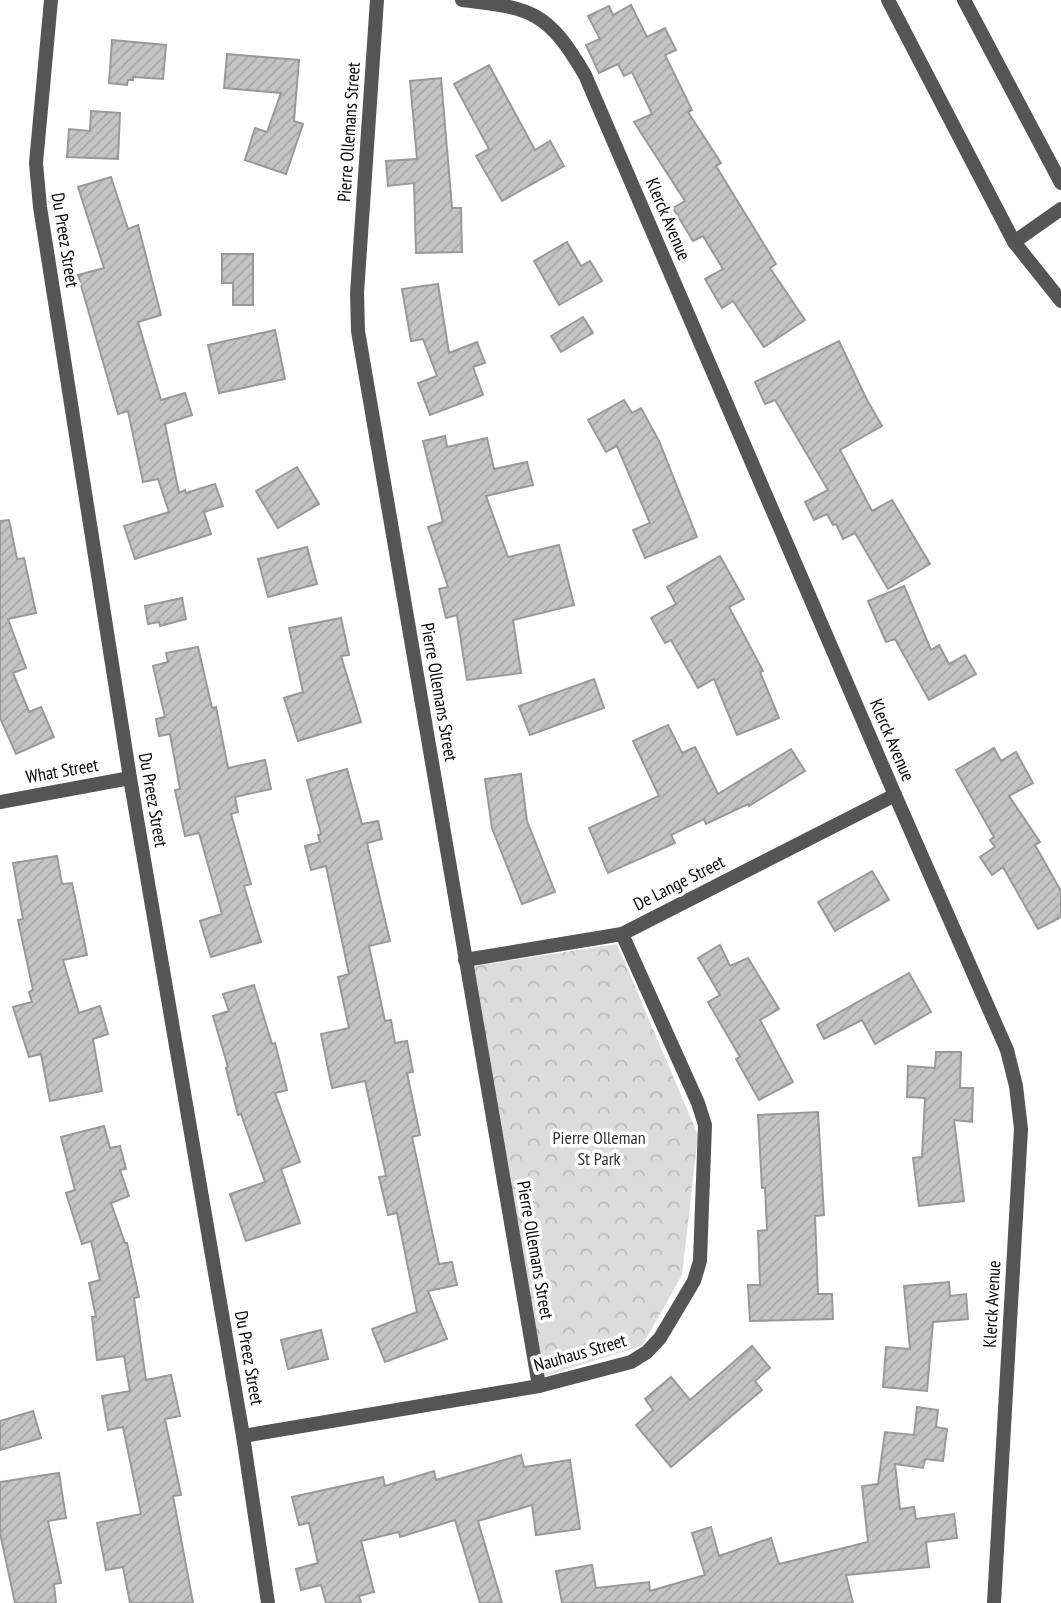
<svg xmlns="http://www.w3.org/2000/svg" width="1061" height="1603" viewBox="0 0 1061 1603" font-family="'PT Sans Narrow',sans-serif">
	<defs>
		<pattern id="park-crowns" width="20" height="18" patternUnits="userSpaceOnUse" patternTransform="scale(1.75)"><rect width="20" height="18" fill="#dcdcdc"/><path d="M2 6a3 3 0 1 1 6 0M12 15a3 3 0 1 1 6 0" fill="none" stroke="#bbb"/></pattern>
		<pattern id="building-hatch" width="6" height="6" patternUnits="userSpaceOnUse" patternTransform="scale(1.75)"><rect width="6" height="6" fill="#c4c4c4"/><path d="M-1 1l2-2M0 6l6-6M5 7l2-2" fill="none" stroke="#a7a7a7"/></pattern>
	</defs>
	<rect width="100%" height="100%" fill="#fff"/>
	<polygon fill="url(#park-crowns)" points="617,944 698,1135 682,1275 642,1346 538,1378 468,967"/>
	<g fill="url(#building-hatch)" stroke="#999" stroke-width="2">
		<polygon points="631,5 647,37 665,28 676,50 665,55 692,110 688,112 721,163 716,166 776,264 770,268 805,320 764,347 733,301 722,308 705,279 723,269 703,236 693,241 673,208 685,201 634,122 652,114 632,72 624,76 618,64 599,73 586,45 600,39 588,16 609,6 613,15"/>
		<polygon points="112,40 166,45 163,79 133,77 133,80 128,80 127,85 109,83"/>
		<polygon points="227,54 299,60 294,121 303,124 286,174 245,160 255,128 267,132 281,93 224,88"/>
		<polygon points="489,65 535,150 550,141 564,166 502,201 476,156 489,149 454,84"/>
		<polygon points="441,78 452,208 461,208 462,252 416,253 414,183 388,186 386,161 417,159 410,81"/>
		<polygon points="91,111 120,113 118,159 67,157 69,129 90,131"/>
		<polygon points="111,177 128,229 138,225 161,315 138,322 161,400 185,393 192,415 165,424 179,493 185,490 186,493 215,484 223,506 204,512 211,534 135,559 124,526 169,512 158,479 143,482 128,411 118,414 78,275 104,268 78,187"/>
		<polygon points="567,242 581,266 590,261 602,281 559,305 534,261"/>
		<polygon points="222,254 253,254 253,305 233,305 233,283 222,283"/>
		<polygon points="438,284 449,353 477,342 485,363 473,367 483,395 430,415 418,383 437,376 423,339 411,341 402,289"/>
		<polygon points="583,317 593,333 561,352 551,336"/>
		<polygon points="275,330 285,379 219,393 208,345"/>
		<polygon points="839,341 866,398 882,426 840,450 872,511 892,500 930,564 888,589 855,533 843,539 836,524 833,525 827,514 814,520 805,502 828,490 775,400 765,404 755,382"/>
		<polygon points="624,400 632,413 641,408 659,441 697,537 645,558 633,530 650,523 617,446 606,452 588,420"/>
		<polygon points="445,436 447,447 487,438 494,469 527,462 533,485 486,496 508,557 559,545 574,605 513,620 521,673 467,680 457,615 446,618 439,589 448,587 428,527 443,522 423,441"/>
		<polygon points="297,467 319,504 278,528 256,491"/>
		<polygon points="9,520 17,559 24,558 36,613 8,619 26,668 13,673 29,712 41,707 54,737 16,754 0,718 0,521"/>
		<polygon points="307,547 317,584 268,597 258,559"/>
		<polygon points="720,556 744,599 729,607 763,671 760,672 779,718 737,735 714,679 698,688 671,640 665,643 651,618 676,604 667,587"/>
		<polygon points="904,586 931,650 939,645 949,664 965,655 976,674 929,700 895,639 886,642 868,601"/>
		<polygon points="182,598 186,619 160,626 159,622 148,624 145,606"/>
		<polygon points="341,618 349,655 341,656 361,722 298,741 284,698 303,692 289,628"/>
		<polygon points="198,647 212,708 216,707 228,768 265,760 271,789 235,797 238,812 231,814 251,884 244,886 261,942 211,957 200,921 222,914 199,833 185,836 175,790 180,789 170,734 159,736 156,719 165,717 153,666 168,662 166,653"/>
		<polygon points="594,679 604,708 530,735 519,706"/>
		<polygon points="668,725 682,753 695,747 718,794 791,749 805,771 749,806 748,804 706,824 704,819 671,835 675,843 608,873 589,828 659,796 633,741"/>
		<polygon points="994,748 1001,761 1016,752 1033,783 1009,796 1040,842 1035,845 1061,891 1061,917 1038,929 1003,867 992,875 980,857 995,847 990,840 994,837 956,770"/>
		<polygon points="347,769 362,824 378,821 382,839 367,843 390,941 369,946 385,1021 391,1020 395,1043 407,1041 413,1072 407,1073 420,1135 412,1137 439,1264 452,1262 457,1285 428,1291 447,1339 385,1362 372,1329 417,1312 397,1213 388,1215 379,1177 386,1176 365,1081 332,1088 321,1034 349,1028 338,977 349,974 326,866 311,870 305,846 320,842 318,835 321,834 307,780"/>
		<polygon points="521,774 527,821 555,892 522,904 492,828 485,779"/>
		<polygon points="57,856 62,884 72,883 87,955 63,960 79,1013 100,1006 108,1034 93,1039 102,1091 50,1101 41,1054 29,1057 13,1007 32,1002 29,992 33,990 18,920 23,919 13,863"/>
		<polygon points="872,871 889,900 835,931 818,902"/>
		<polygon points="720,945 730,966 748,958 779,1009 760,1020 793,1082 759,1100 736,1059 740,1057 708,1002 720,995 698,958"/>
		<polygon points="909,973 931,1012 875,1044 862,1020 824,1039 817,1025"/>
		<polygon points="254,985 272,1044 275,1043 287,1090 275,1093 300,1162 281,1169 300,1223 246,1241 230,1194 265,1182 241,1114 238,1115 226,1068 228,1067 213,1016 229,1011 223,994"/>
		<polygon points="936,1052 961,1052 960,1088 973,1088 972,1122 954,1120 964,1201 919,1206 913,1158 922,1157 925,1098 907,1097 908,1066 935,1068"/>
		<polygon points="818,1112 824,1215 815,1216 818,1294 832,1294 833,1319 750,1321 748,1285 760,1285 758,1231 767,1230 765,1188 762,1188 758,1115"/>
		<polygon points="104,1126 110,1148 120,1146 126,1169 120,1170 129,1196 111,1203 125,1243 127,1243 139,1297 134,1298 146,1380 171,1375 180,1416 165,1419 181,1495 173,1496 193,1603 130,1603 123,1567 106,1570 97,1523 141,1514 123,1427 108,1430 102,1396 130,1391 124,1356 97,1360 92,1317 96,1317 89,1283 100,1280 91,1241 82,1244 66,1193 75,1190 61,1137"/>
		<polygon points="949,1282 950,1296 966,1294 968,1319 933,1322 927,1391 883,1387 886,1347 910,1349 904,1286"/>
		<polygon points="321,1330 328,1359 288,1369 281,1340"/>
		<polygon points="752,1346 770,1368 755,1381 762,1390 671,1467 636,1425 653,1410 645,1399 671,1377 690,1400"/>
		<polygon points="917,1407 938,1410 936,1427 947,1429 943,1461 925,1459 923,1468 895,1464 900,1509 914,1507 916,1519 954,1514 957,1538 926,1542 929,1567 846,1575 853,1603 562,1603 556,1571 592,1565 596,1588 649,1582 650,1591 705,1575 692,1533 711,1527 719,1556 771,1538 779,1564 868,1542 862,1486 878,1484 885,1432 914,1435"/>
		<polygon points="33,1411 41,1438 0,1450 0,1421"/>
		<polygon points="521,1455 524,1467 570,1460 580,1529 536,1535 532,1505 478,1521 502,1603 480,1603 455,1520 400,1537 399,1532 361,1541 374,1592 359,1596 361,1603 326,1603 321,1585 301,1590 296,1569 318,1563 309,1523 299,1525 292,1497 383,1477 385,1486 434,1471 436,1480"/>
		<polygon points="59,1473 66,1518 48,1521 61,1583 54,1584 56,1603 15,1603 0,1533 0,1482"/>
	</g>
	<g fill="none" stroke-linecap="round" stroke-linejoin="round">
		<g stroke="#555" stroke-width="14">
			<polyline points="51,0 36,163 40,207 130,778 243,1436 268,1603"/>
			<polyline points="377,0 357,293 358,331 539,1386"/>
			<path d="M 462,0 C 533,8 548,12 585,75 L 895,795 L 1007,1050 L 1016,1086 L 1021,1129 L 994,1603"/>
			<polyline points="888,0 1014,242 1061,301"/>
			<polyline points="964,0 1061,183"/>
			<polyline points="1014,242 1061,209"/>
			<polyline points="0,802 130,778"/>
			<polyline points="465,960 622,934 895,795"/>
			<polyline points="243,1436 539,1386 631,1362 647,1352 660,1338 694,1281 700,1261 705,1125 698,1103 622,934"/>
		</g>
	</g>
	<g text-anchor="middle" stroke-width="7" stroke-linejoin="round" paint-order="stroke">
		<g font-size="18" fill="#000" stroke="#fff">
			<text transform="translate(349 132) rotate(-86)" y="6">Pierre Ollemans Street</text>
			<text transform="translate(668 219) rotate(67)" y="6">Klerck Avenue</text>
			<text transform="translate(65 240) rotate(81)" y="6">Du Preez Street</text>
			<text transform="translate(439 692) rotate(80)" y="6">Pierre Ollemans Street</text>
			<text transform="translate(892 740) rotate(67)" y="6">Klerck Avenue</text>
			<text transform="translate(62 771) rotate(-10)" y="6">What Street</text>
			<text transform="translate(153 800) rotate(80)" y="6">Du Preez Street</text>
			<text transform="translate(679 883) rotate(-27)" y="6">De Lange Street</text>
			<text transform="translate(535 1250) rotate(80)" y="6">Pierre Ollemans Street</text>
			<text transform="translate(992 1304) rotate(-87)" y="6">Klerck Avenue</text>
			<text transform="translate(580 1353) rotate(-16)" y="6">Nauhaus Street</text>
			<text transform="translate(249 1358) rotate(80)" y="6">Du Preez Street</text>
		</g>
		<g font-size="18" fill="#333" stroke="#fff">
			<text x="599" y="1144">Pierre Olleman<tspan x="599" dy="21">St Park</tspan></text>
		</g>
	</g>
</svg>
